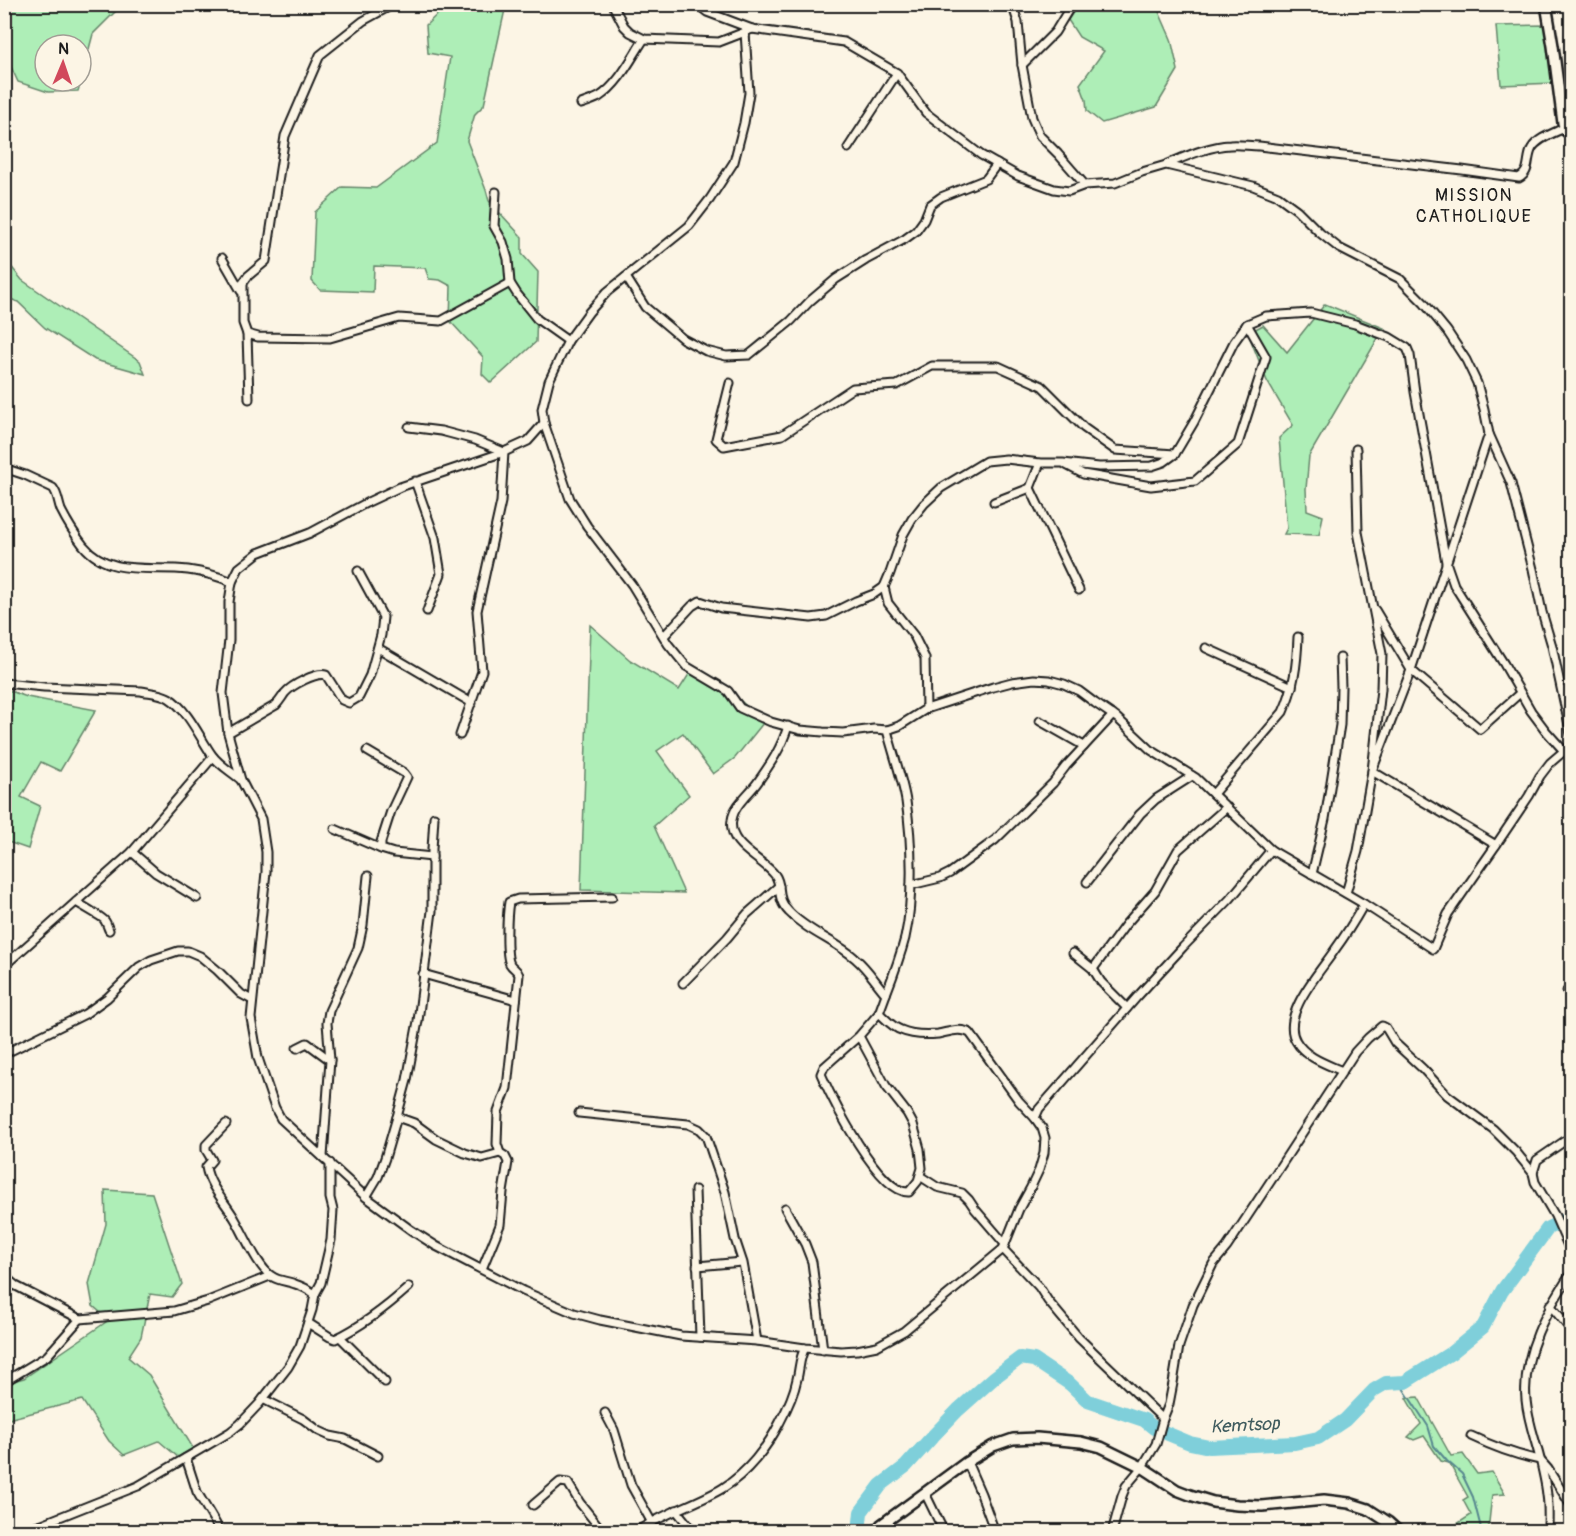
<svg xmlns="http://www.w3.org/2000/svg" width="1576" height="1536" viewBox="0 0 1576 1536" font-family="Pangolin,sans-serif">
	<rect width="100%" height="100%" fill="#fcf5e5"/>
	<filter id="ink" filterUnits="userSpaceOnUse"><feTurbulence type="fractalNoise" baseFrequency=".0167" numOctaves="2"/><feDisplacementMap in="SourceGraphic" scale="12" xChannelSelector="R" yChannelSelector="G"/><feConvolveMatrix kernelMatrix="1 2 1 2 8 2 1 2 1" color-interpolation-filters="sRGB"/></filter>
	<g filter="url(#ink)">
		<g fill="#aeeeb7" stroke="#65856a" stroke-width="1.5">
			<polygon points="5,4 122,4 122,5 93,34 81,79 81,45 45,45 45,81 81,81 78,91 48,92 18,82 5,54"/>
			<polygon points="444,5 506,5 484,105 475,114 467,141 486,190 489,201 522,237 522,254 538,272 536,342 491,383 482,374 483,357 450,321 451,286 440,280 429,279 425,268 374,266 373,292 320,290 312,281 315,212 342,187 376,188 437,143 450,57 428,53 426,25 444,8"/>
			<polygon points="1078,5 1156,5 1171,39 1178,70 1156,107 1102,123 1087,111 1086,100 1080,84 1104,51 1079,37 1068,20"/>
			<polygon points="1547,25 1555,83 1501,85 1496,26"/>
			<polygon points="5,259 22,280 140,361 145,374 95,360 45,328 18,302 5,297"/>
			<polygon points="1325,304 1384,328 1309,456 1306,489 1307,510 1323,516 1319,535 1284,534 1287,528 1279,438 1293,425 1267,381 1248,333 1263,325 1287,352"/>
			<polygon points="590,625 630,660 679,690 693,668 730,691 764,722 735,758 713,774 683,733 657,751 689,795 654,826 684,893 581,890"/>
			<polygon points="5,689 27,697 96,710 60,771 41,762 21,797 40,806 28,849 5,841"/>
			<polygon points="105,1190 152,1193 182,1284 172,1297 150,1294 141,1337 128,1357 149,1375 193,1448 178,1457 159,1441 124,1455 109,1441 82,1400 12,1418 5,1421 5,1383 24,1378 109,1320 93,1306 89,1284 106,1224"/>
			<polygon points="1418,1397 1451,1456 1463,1454 1477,1474 1492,1472 1505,1494 1492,1495 1488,1531 1462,1531 1457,1524 1471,1515 1463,1500 1468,1497 1449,1463 1441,1461 1424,1436 1414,1440 1408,1437 1421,1424 1406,1398"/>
		</g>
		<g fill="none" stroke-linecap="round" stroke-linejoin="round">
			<polyline stroke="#57878e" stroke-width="2" points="1399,1382 1428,1426 1434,1446 1447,1461 1462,1474 1473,1497 1482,1532"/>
			<polyline stroke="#7fcfda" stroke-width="14" points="859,1532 861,1512 881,1485 906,1466 933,1436 958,1410 995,1377 1020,1358 1034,1360 1070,1384 1088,1401 1144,1420 1154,1428 1190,1443 1209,1447 1295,1443 1318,1438 1345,1420 1374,1390 1386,1383 1405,1382 1451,1353 1483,1327 1502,1291 1548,1228 1563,1221 1572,1221"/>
			<defs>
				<g id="street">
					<polyline points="394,4 363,21 320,55 285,136 266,261 248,276 243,283 243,323 247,334 258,337 330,338 399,318 441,321 510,283"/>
					<polyline points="697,4 707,12 752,29"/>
					<polyline points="1012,4 1018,22 1022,65 1032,118 1040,136 1058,154 1085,185"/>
					<polyline points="614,7 624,26 630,32 644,39 719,42 745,32"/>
					<polyline points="1022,65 1055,32 1072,4"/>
					<path d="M 581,104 C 587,102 593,100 599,97 C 619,84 631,59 644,39"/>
					<polyline points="848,148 897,73"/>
					<path d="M 1167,164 C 1187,156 1209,146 1230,145 C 1240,144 1249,146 1259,146 L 1462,170 L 1519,178 C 1531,172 1526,159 1532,148 C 1538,138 1554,133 1564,128"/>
					<polyline points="496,192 494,226 503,242 508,259 510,283 517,294 537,319 568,341"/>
					<polyline points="222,258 241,291"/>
					<polyline points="626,277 645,307 683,339 706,351 726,356 749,355 791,321 810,301 836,279 866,260 905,239 916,231 924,220 930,205 941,197 986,179 997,164"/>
					<polyline points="247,334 249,399"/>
					<polyline points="730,383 716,439 724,446 782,435 853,388 897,385 932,366 998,366 1042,386 1084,428 1115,450 1175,454"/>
					<path d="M 544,423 L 528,441 L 504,452 L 400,487 L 368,502 L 310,533 L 258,553 L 239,568 L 232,582 L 229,602 L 229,640 L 223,693 L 228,733 L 241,780 L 261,819 L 266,852 L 266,872 L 251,1018 L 258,1058 L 275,1108 L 281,1119 L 366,1197 L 411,1230 L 436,1246 L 523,1291 L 574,1313 L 600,1320 L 681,1336 L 757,1341 L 805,1348 L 841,1351 L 857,1350 L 877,1346 L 904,1331 L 1003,1249 L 1019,1209 L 1030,1189 L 1039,1170 L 1044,1153 L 1045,1138 L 1042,1128 L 1035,1118 L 1019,1101 L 970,1033 C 960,1027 949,1032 938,1034 C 926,1035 912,1035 901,1030 C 892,1027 886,1019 879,1013 L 886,994 C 876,983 868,969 856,959 C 836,941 808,932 789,912 C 775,898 783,886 775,875 C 762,858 727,846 732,820 C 734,805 749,794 757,783 C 770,765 782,747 788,726"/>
					<polyline points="409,427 441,431 475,440 504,452 501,502 477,611 482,671 460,735"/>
					<polyline points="1489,434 1411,670 1372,771 1496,845"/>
					<polyline points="1040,463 1030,488 1079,590"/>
					<polyline points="1066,465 1083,474 1151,486 1195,481 1238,444 1266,357 1247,324"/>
					<path d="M 4,468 L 25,475 L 53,488 C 58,494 58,502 61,510 C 66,520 76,536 83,545 C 110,578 152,565 188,570 C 203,572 218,576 232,582"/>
					<polyline points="415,481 435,538 441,574 427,611"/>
					<polyline points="994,502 1030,488"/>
					<polyline points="884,587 888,603 914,636 925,658 926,709"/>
					<polyline points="1375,610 1411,670 1480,729 1520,693"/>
					<polyline points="664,636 692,606 700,601 721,608 811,618 826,616 856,601 874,594 884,587 890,573 903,535 912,519 924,504 941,488 986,461 1006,459 1040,463 1063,463 1099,467 1152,466 1164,462 1175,454 1194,422 1234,342 1247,324 1266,316 1311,313 1355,324 1389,337 1407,348 1410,355 1415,392 1446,562 1454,585 1504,664 1531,711 1546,731 1564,751"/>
					<polyline points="378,648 472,703"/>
					<polyline points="1206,648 1292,687"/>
					<path d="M 4,683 L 44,687 L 141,691 C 151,693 161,693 169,698 C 188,710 200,738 212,755 C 219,765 232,772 241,780"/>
					<polyline points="1040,721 1084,746"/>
					<path d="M 228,733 L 276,705 C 280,701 282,697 285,693 C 292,685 316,672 326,675 L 342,700 L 349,703 L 359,697 L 370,675 L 381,635 L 383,617 L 358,571"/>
					<polyline points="1572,739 1552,646 1542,612 1533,569 1511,483 1489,434 1484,409 1477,383 1466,360 1447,331 1424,303 1400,279 1339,248 1320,233 1297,210 1278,196 1253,186 1166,165 1142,172 1115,183 1085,185 1069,191 1054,189 1018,176 981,155 926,113 897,73 844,42 752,29 745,32 749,93 744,123 734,162 710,199 689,226 607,292 589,312 568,341 549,381 542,409 544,423 570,499 587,526 632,585 668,644 686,666 728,691 740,708 771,722 800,730 823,732 843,733 874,729 887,730 899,726 926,709 993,687 1012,682 1034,679 1049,680 1064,684 1079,691 1095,703 1117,718 1151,750 1196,778 1271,850 1364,904 1433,949 1448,914 1496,845 1529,796 1540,776 1550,763 1564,751 1572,748"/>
					<polyline points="367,751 404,773 407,777 391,811 381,842 381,849 394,853 432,857"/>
					<path d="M 1213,794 L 1283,712 C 1294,688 1297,664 1298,637"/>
					<polyline points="335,829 381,849"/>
					<polyline points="132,852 156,873 197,898"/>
					<polyline points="1312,874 1325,819 1340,725 1341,687 1340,658"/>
					<polyline points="1087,882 1140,814 1156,799 1192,776"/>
					<polyline points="911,885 940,878 950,873 995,840 1053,783 1066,766 1113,715"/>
					<polyline points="1346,893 1358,851 1372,771 1381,689 1382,654 1358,532 1356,449"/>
					<path d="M 76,902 C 81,905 104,918 105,921 C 107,924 108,928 109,930"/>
					<polyline points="1073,953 1093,969 1101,982 1127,1008"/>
					<polyline points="4,966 132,852 213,757"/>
					<polyline points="1093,969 1126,924 1155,891 1178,850 1227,807"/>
					<polyline points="423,974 516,1000"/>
					<polyline points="683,983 727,938 747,914 779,886"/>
					<polyline points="1567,991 1572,997"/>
					<path d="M 886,994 C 893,976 900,957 905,938 C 914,899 912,841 906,801 C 902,777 893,754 887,730"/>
					<path d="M 859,1036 L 886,1086 L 907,1113 L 913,1124 L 920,1149 L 922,1168 L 918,1181 L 909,1192 C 879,1194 832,1099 821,1074 L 824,1067 L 859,1036 L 879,1013"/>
					<polyline points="297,1048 307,1043 330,1060 323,1157"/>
					<polyline points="4,1054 85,1014 107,998 139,967 151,960 178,951 188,951 200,956 217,970 241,994 252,1000"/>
					<polyline points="330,1060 327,1023 329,1011 358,948 363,925 368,876"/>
					<path d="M 1342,1071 C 1326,1064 1305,1057 1296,1041 C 1280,1015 1320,972 1334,951 C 1345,936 1355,920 1364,904"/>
					<polyline points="579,1113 688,1124 699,1129 706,1136 725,1192 735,1239 743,1263 757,1341"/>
					<polyline points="397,1117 414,1123 436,1139 465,1153 482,1158 500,1153"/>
					<polyline points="1035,1118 1039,1109 1137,997 1183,947 1230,899 1271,850"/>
					<path d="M 226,1124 L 206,1145 L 206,1150 L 212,1160 L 206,1167 C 209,1186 226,1203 235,1219 C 244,1234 259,1270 273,1277 C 279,1281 288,1281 295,1284 C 302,1286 309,1290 315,1294"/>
					<polyline points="1572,1136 1537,1160 1533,1173 1535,1182 1555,1216 1572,1255"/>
					<polyline points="920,1176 937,1187 962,1193 969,1200 975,1209 1005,1244"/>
					<polyline points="695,1190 700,1337"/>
					<polyline points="366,1197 378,1177 385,1158 397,1117 407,1080 418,1021 432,911 432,849 434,817"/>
					<polyline points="785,1208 805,1244 812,1262 823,1350"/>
					<polyline points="1003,1249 1039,1287 1048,1301 1079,1338 1163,1419 1156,1444 1142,1467 1126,1486 1122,1496 1112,1532"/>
					<polyline points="697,1266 742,1262"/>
					<path d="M 482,1269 L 500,1225 L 503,1192 L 508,1162 L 505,1156 L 500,1153 L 497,1144 L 498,1112 L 507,1088 L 519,975 C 517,969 513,969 510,964 C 505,955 507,913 509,902 L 518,899 L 612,897"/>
					<polyline points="4,1276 16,1286 80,1319 174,1311 208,1301 270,1276"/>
					<polyline points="1550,1305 1572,1331"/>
					<path d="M 308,1323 L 330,1337 L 335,1339 C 360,1327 389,1305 409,1287"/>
					<polyline points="340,1337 385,1382"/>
					<polyline points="4,1382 47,1356 80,1319"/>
					<polyline points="263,1399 303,1419 319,1431 330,1436 345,1439 378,1456"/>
					<polyline points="605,1413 614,1430 631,1485 651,1521"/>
					<polyline points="1163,1419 1169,1404 1173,1383 1179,1346 1193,1305 1213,1264 1227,1247 1270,1182 1355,1052 1368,1038 1382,1026 1386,1028 1395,1043 1423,1069 1447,1095 1493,1129 1516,1152 1533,1173"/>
					<path d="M 1471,1436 C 1494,1447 1515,1455 1540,1460 L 1548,1469 L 1572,1507"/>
					<polyline points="186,1458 197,1492 216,1524 218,1532"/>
					<polyline points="967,1462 981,1494 995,1532"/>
					<polyline points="925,1493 944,1532"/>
					<polyline points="533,1505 560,1482 568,1483 580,1503 603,1532"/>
					<polyline points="676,1510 694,1532"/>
					<polyline points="17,1532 42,1524 138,1486 230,1432 240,1424 259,1404 288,1367 300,1346 312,1310 315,1294 321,1283 331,1240 333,1210 330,1198 330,1163"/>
					<path d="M 636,1532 C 663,1513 695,1505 723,1488 C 747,1473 767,1448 780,1422 C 787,1409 794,1394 797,1379 C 800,1368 799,1358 805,1348"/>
					<path d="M 1548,1532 C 1548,1519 1549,1507 1547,1495 C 1546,1484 1543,1473 1541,1463 C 1536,1441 1528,1422 1526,1400 C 1522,1352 1547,1310 1572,1272"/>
				</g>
				<g id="secondary">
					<polyline points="1546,4 1553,46 1563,123 1566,131 1572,135"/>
					<polyline points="876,1532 881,1525 967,1462 993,1446 1013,1439 1037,1438 1081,1442 1101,1447 1142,1467 1177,1490 1190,1495 1213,1502 1237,1505 1262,1506 1324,1500 1349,1503 1368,1509 1388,1522 1399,1532"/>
				</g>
			</defs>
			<use href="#street" stroke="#1c1c1c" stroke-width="11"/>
			<use href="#secondary" stroke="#1c1c1c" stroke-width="14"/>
			<use href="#street" stroke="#fcf5e5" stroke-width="7"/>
			<use href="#secondary" stroke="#fcf5e5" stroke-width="9"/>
		</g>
	</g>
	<g text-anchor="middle" stroke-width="4.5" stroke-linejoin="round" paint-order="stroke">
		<g font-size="18" letter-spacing="1.5" fill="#1c1c1c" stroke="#fcf5e5">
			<text x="1474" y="201">MISSION<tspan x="1474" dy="21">CATHOLIQUE</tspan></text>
		</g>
		<g font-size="18" font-style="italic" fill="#3f5b5e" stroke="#fcf5e5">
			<text transform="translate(1245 1425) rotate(-3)" y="6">Kemtsop</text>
		</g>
	</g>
	<rect width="1576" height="1536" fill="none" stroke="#fcf5e5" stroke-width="24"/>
	<rect x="12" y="12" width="1552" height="1512" fill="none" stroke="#1c1c1c" stroke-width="2" filter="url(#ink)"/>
	<g transform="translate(63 63) rotate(2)"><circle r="28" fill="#fcf5e5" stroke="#a29e95" stroke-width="1.5"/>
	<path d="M0-4.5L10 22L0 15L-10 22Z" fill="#d1495b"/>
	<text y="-9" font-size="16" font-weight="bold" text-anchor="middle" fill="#1c1c1c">N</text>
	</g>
</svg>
